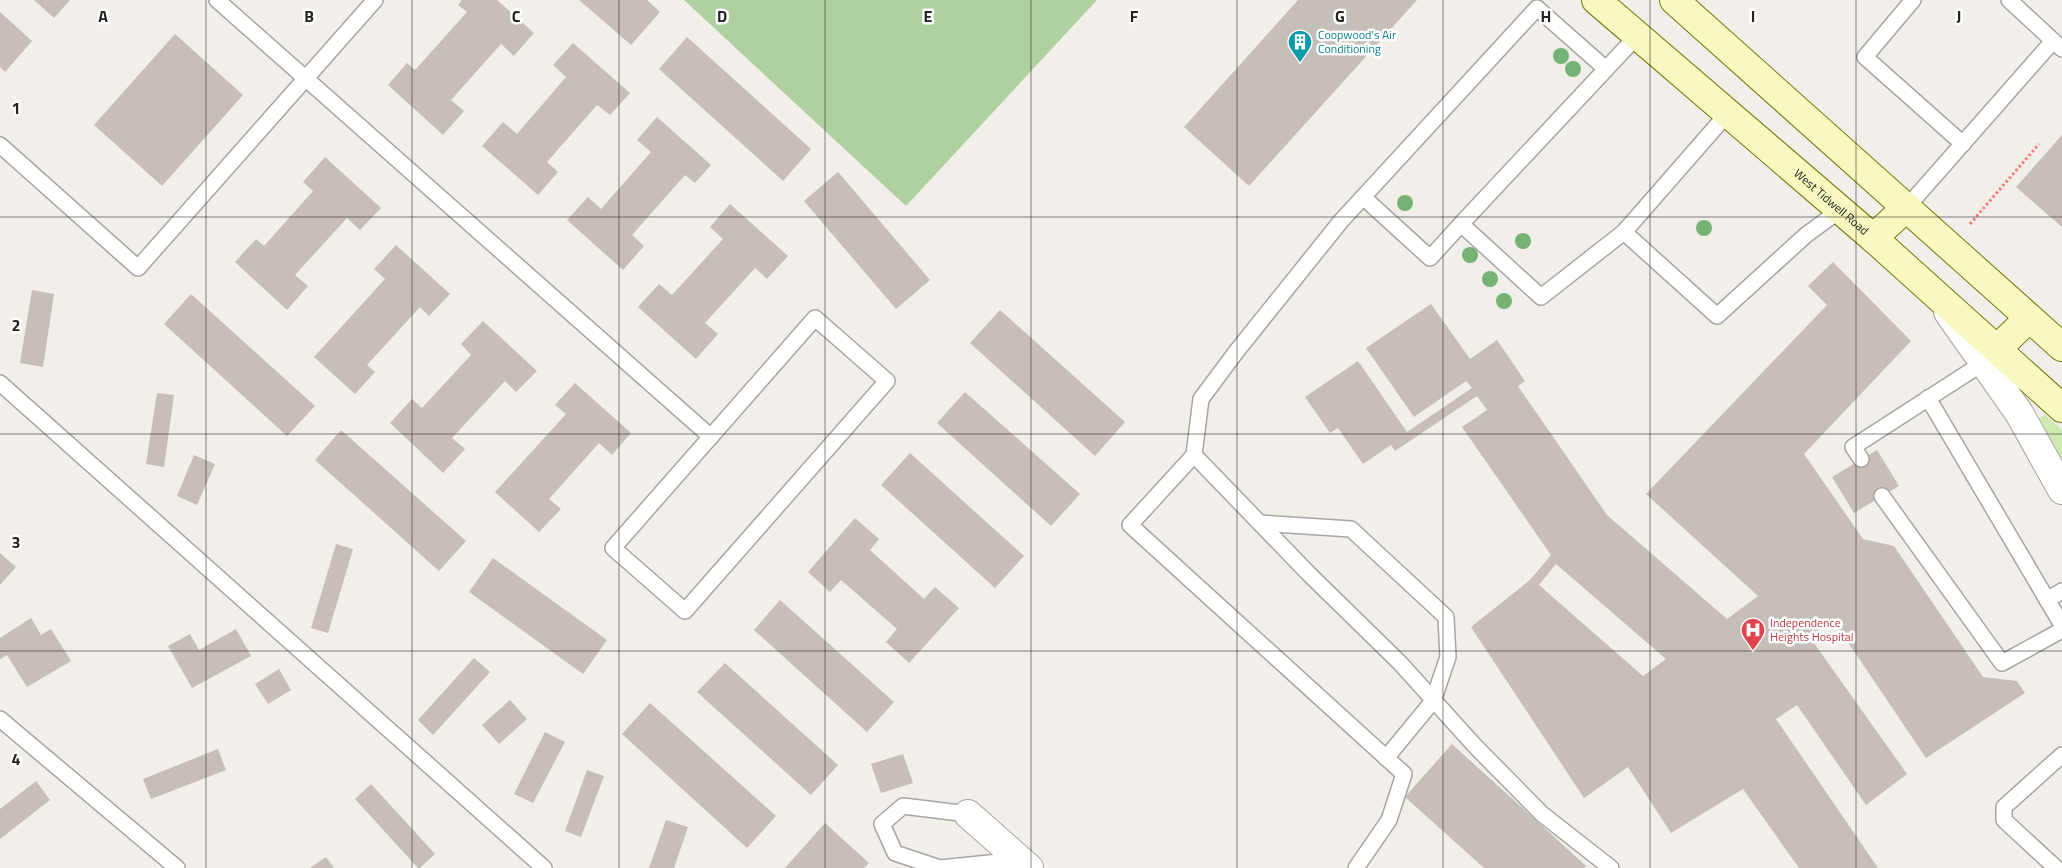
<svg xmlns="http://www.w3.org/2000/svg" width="2062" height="868" viewBox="0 0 2062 868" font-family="'Titillium Web',sans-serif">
	<rect width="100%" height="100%" fill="#f2eee9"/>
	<polygon fill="#cfeab1" points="2045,415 2062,430 2062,468 2036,420"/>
	<polygon fill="#afd09f" points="684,0 1097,0 906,206"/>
	<g fill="#c6beb8" fill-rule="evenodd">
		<polygon points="34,0 70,0 54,18"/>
		<polygon points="462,0 497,0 534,33 514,56 501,44 451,100 464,111 443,135 388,85 407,63 415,70 467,12 458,5"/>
		<polygon points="579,0 647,0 660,12 631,45"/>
		<polygon points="1298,0 1417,0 1249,186 1184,127"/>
		<polygon points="0,12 32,41 5,72 0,67"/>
		<polygon points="175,34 243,95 162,186 94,125"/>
		<polygon points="687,37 811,149 783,181 659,69"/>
		<polygon points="573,43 630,93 610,115 597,105 547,162 558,172 538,195 482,146 503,122 517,134 566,77 553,65"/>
		<polygon points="657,117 711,165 695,183 685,175 632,235 644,246 623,270 567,220 588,197 601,209 651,152 637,140"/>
		<polygon points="2062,135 2062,227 2016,187"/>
		<polygon points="325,157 381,208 360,230 347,218 295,275 308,286 287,310 235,262 256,239 264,246 313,191 303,182"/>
		<polygon points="838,172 930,280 896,309 804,201"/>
		<polygon points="730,204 788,256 767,279 755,268 705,323 718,334 696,359 638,307 659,284 672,295 723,239 710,227"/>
		<polygon points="396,245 450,294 429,316 420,307 367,365 375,372 355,394 314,357 385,279 374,269"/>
		<path d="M 1833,262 L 1911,341 L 1804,454 L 1863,539 L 1894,546 L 1983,677 L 2017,681 L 2025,693 L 1926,758 L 1833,620 L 1809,636 L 1907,774 L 1866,805 L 1797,705 L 1776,719 L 1878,868 L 1799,868 L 1743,789 L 1671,833 L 1628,767 L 1584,798 L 1471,627 L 1530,580 L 1551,555 L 1462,427 L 1487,410 L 1477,396 L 1395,451 L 1391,445 L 1363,464 L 1338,428 L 1330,433 L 1305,397 L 1358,361 L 1407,432 L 1472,388 L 1466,381 L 1414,417 L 1366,348 L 1431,304 L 1470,359 L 1497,340 L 1525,381 L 1518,386 L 1607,515 L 1727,619 L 1758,596 L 1646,494 L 1827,305 L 1808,286 ZM 1556,564 L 1666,659 L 1643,676 L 1539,585 Z"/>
		<polygon points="32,290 54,294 43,367 20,363"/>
		<polygon points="191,294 315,406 287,436 164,324"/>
		<polygon points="1000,310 1125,422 1095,456 970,343"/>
		<polygon points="483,321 537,371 516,392 505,381 452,438 465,449 443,473 390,423 412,399 422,408 471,355 461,344"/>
		<polygon points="575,383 631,433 612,455 599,443 549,499 561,509 539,532 495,492 566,414 555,405"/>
		<polygon points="965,392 1080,494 1051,526 937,423"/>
		<polygon points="157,393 174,395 164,467 146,464"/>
		<polygon points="341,430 466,541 439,571 315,460"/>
		<polygon points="1877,450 1899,486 1854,513 1832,477"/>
		<polygon points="910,453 1024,556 995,588 881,485"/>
		<polygon points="194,455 215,464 197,505 177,496"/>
		<polygon points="855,518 879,539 870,550 924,599 935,587 959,608 909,663 886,642 897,629 841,580 830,592 808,572"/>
		<polygon points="336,544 353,549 328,633 311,628"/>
		<polygon points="0,553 16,567 0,585"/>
		<polygon points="493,558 607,640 583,674 469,592"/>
		<polygon points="780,600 894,702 867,732 754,630"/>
		<polygon points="31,618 41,635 51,629 71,661 27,687 7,655 0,659 0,638"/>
		<polygon points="236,629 251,656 192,688 168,646 190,634 199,650"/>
		<polygon points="474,658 490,672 433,735 418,720"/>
		<polygon points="725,663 838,765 811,795 697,692"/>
		<polygon points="279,669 291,690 268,704 255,684"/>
		<polygon points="510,700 527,719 499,744 482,725"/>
		<polygon points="650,703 776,816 747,848 622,734"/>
		<polygon points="545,732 565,742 533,803 514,794"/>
		<polygon points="1452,744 1586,866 1584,868 1484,868 1405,797"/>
		<polygon points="218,749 226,770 151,799 143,779"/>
		<polygon points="903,754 913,783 881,793 871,764"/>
		<polygon points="587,770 604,776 581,837 565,831"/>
		<polygon points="36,781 50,800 0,839 0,809"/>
		<polygon points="371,784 435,854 420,868 418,868 355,799"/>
		<polygon points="666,820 688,827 674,868 649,868"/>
		<polygon points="825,823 869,863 864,868 785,868"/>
		<polygon points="326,857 334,868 310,868"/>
	</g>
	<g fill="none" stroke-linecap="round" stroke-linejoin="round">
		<defs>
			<g id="service">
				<polyline points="217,0 711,437"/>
				<polyline points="1913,0 1865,57 1963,144"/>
				<polyline points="2009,0 2062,49"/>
				<polyline points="1728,113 1624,232 1717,316 1806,235 1840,210"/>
				<polyline points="0,145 138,268 375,0"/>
				<polyline points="1363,197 1430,258 1461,224"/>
				<polyline points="1907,207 2053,41"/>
				<polyline points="1624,232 1541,297 1461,224 1638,35"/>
				<polygon points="815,318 887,381 685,611 613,548"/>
				<polyline points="0,383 544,868"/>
				<polyline points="1928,398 2062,625"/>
				<polyline points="1194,455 1308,573 1400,663 1475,746 1542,814 1611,868"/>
				<polyline points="1861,459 1853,447 1983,363"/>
				<polyline points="1882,496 2002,663 2062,630"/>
				<polyline points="1260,523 1351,529 1446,617 1448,657 1433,701 1386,758"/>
				<polyline points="2047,600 2062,591"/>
				<polyline points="0,719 177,868"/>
				<polyline points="940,868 895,853 882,824 903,806 968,814"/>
				<polyline points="940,868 1019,860"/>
				<polyline points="1356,868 1389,820 1404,774 1130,525 1194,455 1201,399 1236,352 1341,221 1537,8 1606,69"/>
				<polyline points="2056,868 2004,820 2004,807 2062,755"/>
			</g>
			<polyline id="minor" points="968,814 1029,868"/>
			<polyline id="tertiary" points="1948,312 2019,413 2062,490"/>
			<g id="secondary">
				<path id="s1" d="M 1596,0 L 1873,238 L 2062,408"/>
				<polyline points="1674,0 2062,347"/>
				<polyline points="1873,238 1907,207"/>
				<polyline points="1997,349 2029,318"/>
			</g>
		</defs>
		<use href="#service" stroke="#a6a6a6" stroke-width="18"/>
		<use href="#minor" stroke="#a6a6a6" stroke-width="30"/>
		<use href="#tertiary" stroke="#a6a6a6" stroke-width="30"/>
		<use href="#secondary" stroke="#727a07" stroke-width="30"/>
		<polyline stroke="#f77d74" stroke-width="3" stroke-dasharray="2.5 2.5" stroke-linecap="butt" points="1970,224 2039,144"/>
		<use href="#service" stroke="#fff" stroke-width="15"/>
		<use href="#minor" stroke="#fff" stroke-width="28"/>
		<use href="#tertiary" stroke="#fff" stroke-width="28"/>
		<use href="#secondary" stroke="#f8f9c0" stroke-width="28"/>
	</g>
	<g fill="#75b273">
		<circle cx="1561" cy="56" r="8"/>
		<circle cx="1573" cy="69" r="8"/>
		<circle cx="1405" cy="203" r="8"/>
		<circle cx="1704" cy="228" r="8"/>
		<circle cx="1523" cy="241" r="8"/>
		<circle cx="1470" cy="255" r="8"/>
		<circle cx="1490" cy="279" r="8"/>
		<circle cx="1504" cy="301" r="8"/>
	</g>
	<path fill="none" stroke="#222" stroke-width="1" stroke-opacity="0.55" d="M 206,0 L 206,868M 412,0 L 412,868M 619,0 L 619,868M 825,0 L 825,868M 1031,0 L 1031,868M 1237,0 L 1237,868M 1443,0 L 1443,868M 1650,0 L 1650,868M 1856,0 L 1856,868M 0,217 L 2062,217M 0,434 L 2062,434M 0,651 L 2062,651"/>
	<defs>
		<symbol id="building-pin" viewBox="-11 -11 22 30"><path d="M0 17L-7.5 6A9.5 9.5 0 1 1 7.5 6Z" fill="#0f9aa8" stroke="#fff"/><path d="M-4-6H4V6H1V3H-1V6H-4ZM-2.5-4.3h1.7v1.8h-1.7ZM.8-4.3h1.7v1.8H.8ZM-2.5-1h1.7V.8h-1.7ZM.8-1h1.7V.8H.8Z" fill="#fff"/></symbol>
		<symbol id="hospital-pin" viewBox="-11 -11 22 30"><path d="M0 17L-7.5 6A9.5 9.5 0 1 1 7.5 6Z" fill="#e0444e" stroke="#fff"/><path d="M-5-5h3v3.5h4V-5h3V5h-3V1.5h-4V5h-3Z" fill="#fff"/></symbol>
	</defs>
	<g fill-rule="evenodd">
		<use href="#building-pin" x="1286" y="28" width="28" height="38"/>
		<use href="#hospital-pin" x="1739" y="616" width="28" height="38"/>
	</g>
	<g text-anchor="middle" stroke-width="5" stroke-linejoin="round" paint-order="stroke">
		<g font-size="12" fill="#0d838f" stroke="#fff" text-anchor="start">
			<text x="1318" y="39">Coopwood's Air<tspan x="1318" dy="14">Conditioning</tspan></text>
		</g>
		<g font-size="12" fill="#222" stroke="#fff">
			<text dy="4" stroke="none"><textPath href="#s1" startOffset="310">West Tidwell Road</textPath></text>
		</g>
		<g font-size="12" fill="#be3a42" stroke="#fff" text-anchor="start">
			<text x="1770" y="627">Independence<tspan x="1770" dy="14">Heights Hospital</tspan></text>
		</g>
	</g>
	<g font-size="16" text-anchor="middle" font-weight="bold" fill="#222" stroke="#fff" stroke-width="5" stroke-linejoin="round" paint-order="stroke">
		<text x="103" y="22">A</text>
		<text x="309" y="22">B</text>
		<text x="516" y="22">C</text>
		<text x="722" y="22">D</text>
		<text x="928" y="22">E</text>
		<text x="1134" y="22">F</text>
		<text x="1340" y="22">G</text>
		<text x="1546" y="22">H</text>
		<text x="1753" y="22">I</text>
		<text x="1959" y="22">J</text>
		<text x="16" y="114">1</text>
		<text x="16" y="331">2</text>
		<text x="16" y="548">3</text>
		<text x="16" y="765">4</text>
	</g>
</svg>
